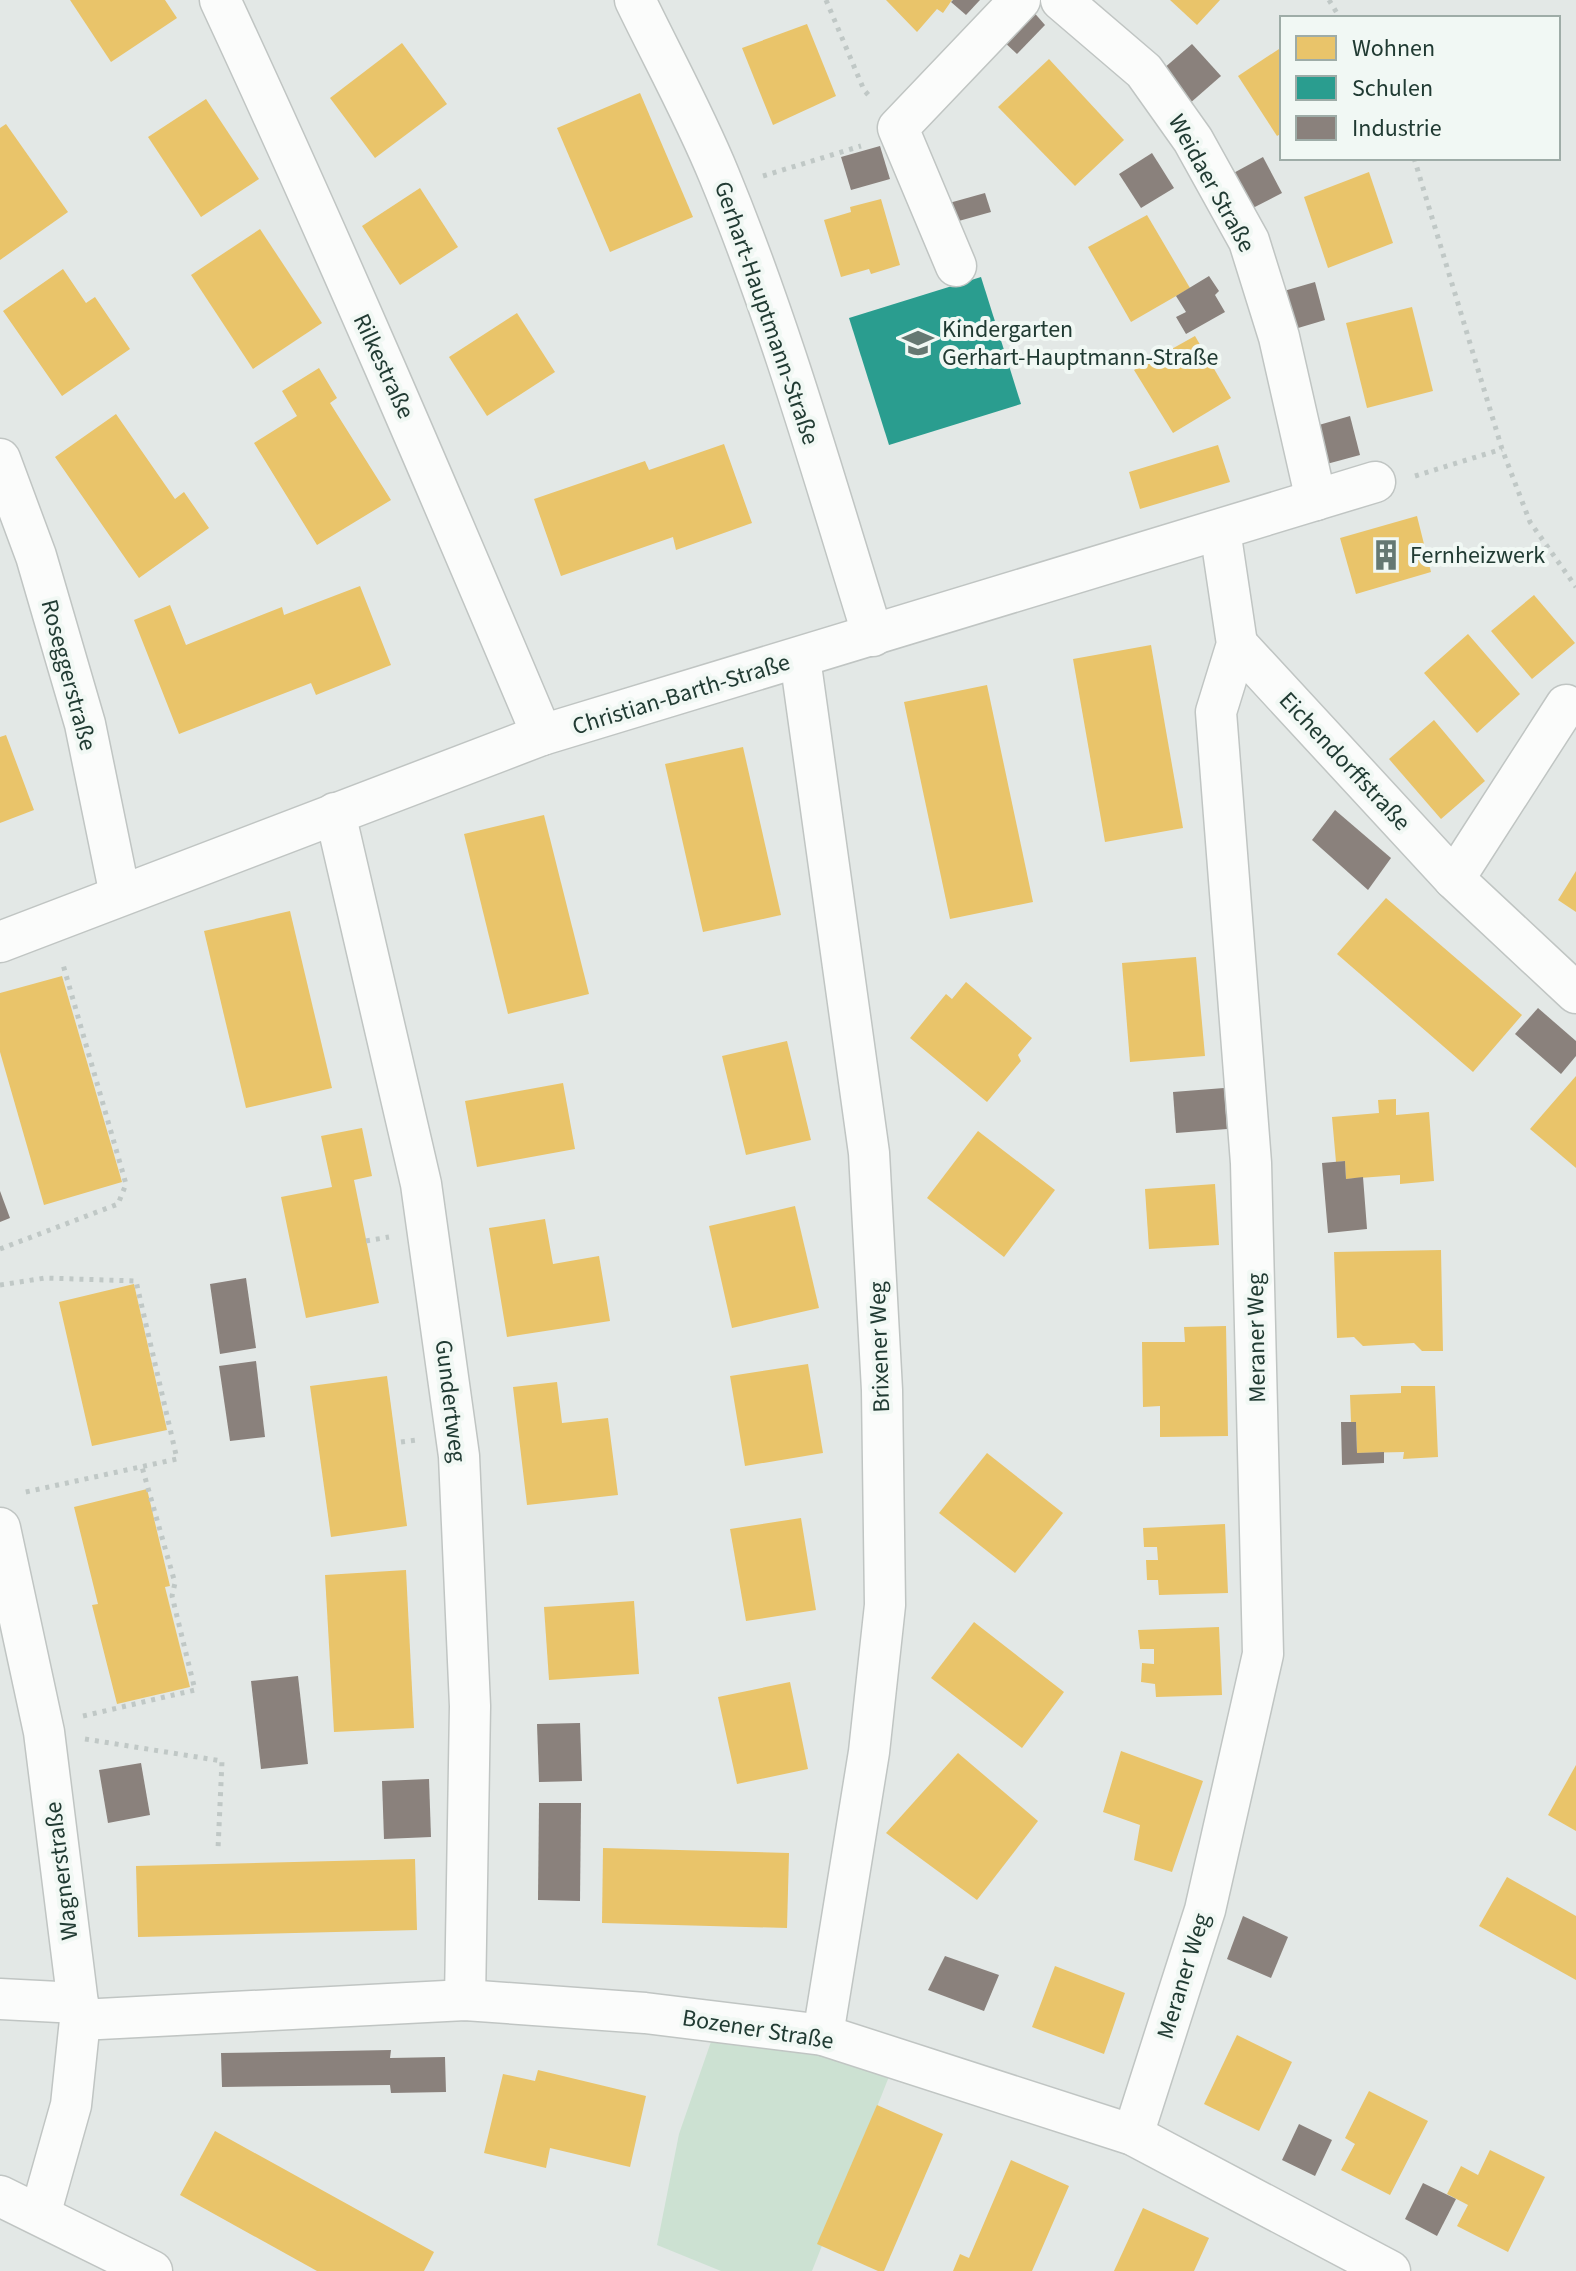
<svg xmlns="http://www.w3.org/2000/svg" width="1576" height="2271" viewBox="0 0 1576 2271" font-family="'Source Sans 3',sans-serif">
	<rect width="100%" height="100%" fill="#e3e8e6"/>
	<polygon fill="#cce1d2" points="714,2033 819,2048 890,2074 812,2271 721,2271 657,2245 679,2134"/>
	<g fill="#e9c46a">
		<polygon points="70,0 165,0 177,18 111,62"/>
		<polygon points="886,0 952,0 943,13 937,9 917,32"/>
		<polygon points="1170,0 1220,0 1197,25"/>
		<polygon points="807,24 836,96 773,125 742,48"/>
		<polygon points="402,43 447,104 375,158 330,98"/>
		<polygon points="1282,47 1282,133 1277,136 1238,76"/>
		<polygon points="1049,59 1124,140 1075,186 998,107"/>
		<polygon points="640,93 693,217 610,252 557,128"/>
		<polygon points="206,99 259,179 201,217 148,137"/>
		<polygon points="6,124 68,212 0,260 0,128"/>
		<polygon points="1369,172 1393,243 1328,268 1304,197"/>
		<polygon points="420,188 458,247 400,285 362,226"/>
		<polygon points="881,199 900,265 871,274 869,269 841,277 824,220 851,212 850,207"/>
		<polygon points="1147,215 1190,288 1131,322 1088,247"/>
		<polygon points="260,229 322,323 253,369 191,275"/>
		<polygon points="63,269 86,303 95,297 130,349 62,396 3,311"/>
		<polygon points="1412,307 1433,391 1367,408 1346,323"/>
		<polygon points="517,313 555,372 487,416 449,357"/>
		<polygon points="1195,336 1231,398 1173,433 1134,370"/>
		<polygon points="319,368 337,398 330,403 391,500 317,545 254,443 297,416 282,391"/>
		<polygon points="116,414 175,499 184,492 209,528 139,578 55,457"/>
		<polygon points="724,444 752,523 676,550 673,537 561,576 534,499 645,461 649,470"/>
		<polygon points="1218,445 1230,482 1140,509 1129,472"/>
		<polygon points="1417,516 1431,572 1356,594 1340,538"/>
		<polygon points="360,586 391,665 316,695 311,683 179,734 134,620 170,605 186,645 282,607 284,615"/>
		<polygon points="1534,595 1575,643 1532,679 1491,631"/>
		<polygon points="1468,634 1520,694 1477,733 1424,673"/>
		<polygon points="1151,645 1183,828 1105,842 1073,659"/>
		<polygon points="987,685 1033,902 950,919 904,702"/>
		<polygon points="1434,720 1485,781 1441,819 1389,759"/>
		<polygon points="6,735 34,810 0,823 0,737"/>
		<polygon points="743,747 781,915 703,932 665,764"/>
		<polygon points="544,815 589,994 508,1014 464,834"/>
		<polygon points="1576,871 1576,912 1558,900"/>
		<polygon points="1386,898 1522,1015 1473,1072 1337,954"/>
		<polygon points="290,911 332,1088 246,1108 204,931"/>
		<polygon points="1196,957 1205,1056 1130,1062 1122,963"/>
		<polygon points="62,976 122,1182 44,1205 0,1052 0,993"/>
		<polygon points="966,982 1032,1038 1018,1055 1021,1061 987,1102 910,1038 946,994 952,999"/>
		<polygon points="787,1041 811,1140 746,1155 722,1056"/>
		<polygon points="1576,1076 1576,1168 1530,1129"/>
		<polygon points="563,1083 575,1149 477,1167 465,1101"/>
		<polygon points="1396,1099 1396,1115 1429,1112 1434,1181 1400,1184 1400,1175 1346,1179 1345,1161 1336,1162 1332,1117 1379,1113 1378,1100"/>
		<polygon points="362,1128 372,1176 354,1180 379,1303 306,1318 281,1197 332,1187 321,1136"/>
		<polygon points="978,1131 1055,1190 1004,1257 927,1198"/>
		<polygon points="1215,1184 1219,1245 1149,1249 1145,1189"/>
		<polygon points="795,1206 819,1308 732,1328 709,1226"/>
		<polygon points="545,1219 553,1264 599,1256 610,1321 507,1337 489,1228"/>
		<polygon points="1441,1250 1443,1351 1422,1351 1414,1343 1363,1346 1354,1337 1337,1338 1334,1252"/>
		<polygon points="134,1284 167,1430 92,1446 59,1302"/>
		<polygon points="1226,1326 1228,1436 1160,1437 1160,1406 1143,1407 1142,1342 1185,1342 1184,1327"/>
		<polygon points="808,1364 823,1453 745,1466 730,1376"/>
		<polygon points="387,1376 407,1526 331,1537 310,1386"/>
		<polygon points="557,1382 562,1423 608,1418 618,1495 527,1505 513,1387"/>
		<polygon points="1401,1386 1435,1386 1438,1457 1403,1459 1404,1452 1357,1453 1356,1422 1351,1422 1350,1395 1401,1393"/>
		<polygon points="987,1453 1063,1513 1015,1573 939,1513"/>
		<polygon points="147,1489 170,1586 165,1587 190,1687 117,1704 92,1605 98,1604 74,1507"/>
		<polygon points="801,1518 816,1610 746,1621 730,1529"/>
		<polygon points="1225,1524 1228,1593 1159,1595 1158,1580 1147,1580 1146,1560 1158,1560 1157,1547 1144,1547 1143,1528"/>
		<polygon points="406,1570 414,1728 334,1732 325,1575"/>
		<polygon points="634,1601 639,1674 549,1680 544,1607"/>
		<polygon points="974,1622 1064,1692 1022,1748 931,1678"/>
		<polygon points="1219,1627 1222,1695 1156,1697 1155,1684 1141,1682 1142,1663 1154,1664 1154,1649 1140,1649 1138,1630"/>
		<polygon points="790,1682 808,1769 737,1784 718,1697"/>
		<polygon points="1121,1751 1203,1781 1172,1872 1134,1860 1140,1825 1103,1812"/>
		<polygon points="958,1753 1038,1821 977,1900 886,1833"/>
		<polygon points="1576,1765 1576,1831 1548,1815"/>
		<polygon points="603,1848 789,1853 787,1928 602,1923"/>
		<polygon points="415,1859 417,1930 138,1937 136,1866"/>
		<polygon points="1507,1877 1576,1916 1576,1980 1479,1926"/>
		<polygon points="1055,1966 1125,1993 1104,2054 1032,2027"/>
		<polygon points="1237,2035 1292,2062 1259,2131 1204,2104"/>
		<polygon points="538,2070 646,2096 630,2167 550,2148 546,2168 484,2153 503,2074 535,2081"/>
		<polygon points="1369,2091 1428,2121 1390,2195 1341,2170 1355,2144 1345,2138"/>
		<polygon points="877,2105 943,2134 884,2271 878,2271 817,2244"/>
		<polygon points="215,2131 434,2252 424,2271 317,2271 180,2195"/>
		<polygon points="1490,2150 1545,2177 1508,2252 1457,2226 1468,2205 1447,2194 1461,2166 1478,2175"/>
		<polygon points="1011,2160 1069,2186 1032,2271 953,2271 960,2254 969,2258"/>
		<polygon points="1143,2208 1209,2238 1194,2271 1114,2271"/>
	</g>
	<polygon fill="#2a9d8f" points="981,277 1021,404 889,445 849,318"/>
	<g fill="#8a817c">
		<polygon points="953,0 980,0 966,15 951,2"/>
		<polygon points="1031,9 1045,25 1017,54 1002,40"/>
		<polygon points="1192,44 1221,76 1189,104 1163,69"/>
		<polygon points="880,146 890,179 851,190 841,157"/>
		<polygon points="1152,153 1174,188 1141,208 1119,174"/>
		<polygon points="1263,157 1282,193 1247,211 1228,176"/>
		<polygon points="985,193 991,212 948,224 942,205"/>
		<polygon points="1209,276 1219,291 1215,295 1225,312 1186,334 1176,317 1186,312 1176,296"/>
		<polygon points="1315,282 1325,320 1288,331 1277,293"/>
		<polygon points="1350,416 1360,455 1323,465 1312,427"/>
		<polygon points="1335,810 1391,858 1368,890 1312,840"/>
		<polygon points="1538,1008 1576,1041 1576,1056 1561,1074 1515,1034"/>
		<polygon points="1224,1088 1227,1129 1176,1133 1173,1092"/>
		<polygon points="1345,1161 1346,1179 1363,1177 1367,1229 1328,1233 1322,1163"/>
		<polygon points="0,1191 10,1218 0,1222"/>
		<polygon points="246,1278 256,1348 220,1354 210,1284"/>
		<polygon points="256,1361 265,1437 230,1441 219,1366"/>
		<polygon points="1341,1422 1356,1422 1357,1453 1384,1452 1384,1463 1342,1465"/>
		<polygon points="298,1676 308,1764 261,1769 251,1681"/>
		<polygon points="580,1723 582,1781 539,1782 537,1724"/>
		<polygon points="141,1763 150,1815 108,1823 99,1770"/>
		<polygon points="429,1779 431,1837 384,1839 382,1781"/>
		<polygon points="539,1803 581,1803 580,1901 538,1900"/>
		<polygon points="1243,1916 1288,1937 1271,1978 1227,1959"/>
		<polygon points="945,1956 999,1975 984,2011 928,1990"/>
		<polygon points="391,2050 390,2058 445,2057 446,2092 391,2093 390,2085 222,2087 221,2053"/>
		<polygon points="1299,2124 1332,2140 1315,2176 1282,2160"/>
		<polygon points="1423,2183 1456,2199 1437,2236 1405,2219"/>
	</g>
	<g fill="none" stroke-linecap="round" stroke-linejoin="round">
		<defs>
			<g id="minor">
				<path d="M 220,0 C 333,243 438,489 542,735"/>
				<path d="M 635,0 C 663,58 695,116 719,175 C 781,325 825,482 873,636"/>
				<polyline points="1061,0 1144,71 1193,140 1249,241 1279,337 1316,500"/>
				<polyline points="956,266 898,128 1020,0"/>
				<polyline points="0,459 36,556 85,724 120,895"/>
				<polyline points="1237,644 1454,879 1576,993"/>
				<polyline points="800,658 869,1153 882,1390 885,1605 869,1752 823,2035"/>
				<polyline points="335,813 421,1184 459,1456 470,1706 465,2000"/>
				<polyline points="1454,879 1566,705"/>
				<polyline points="0,942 542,735 1375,482"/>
				<polyline points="0,1528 44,1732 80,2020 71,2105 40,2215"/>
				<polyline points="0,1999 78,2003"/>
				<polyline points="80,2020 465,2000 645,2013 823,2035 1133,2135 1390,2271"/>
				<polyline points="1133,2135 1205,1910 1263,1654 1251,1163 1216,712 1237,644 1220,530"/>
				<polyline points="0,2196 152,2271"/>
			</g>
		</defs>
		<use href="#minor" stroke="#c0c5c3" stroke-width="43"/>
		<g stroke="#c0c8c6" stroke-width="5" stroke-dasharray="4 6" stroke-linecap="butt">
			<polyline points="826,0 864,90 871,98"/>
			<polyline points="1329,0 1340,18"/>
			<polyline points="1414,158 1502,449 1530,522 1576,587"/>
			<polyline points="763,176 861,146"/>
			<polyline points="1415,476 1502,449"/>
			<polyline points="366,1241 389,1237"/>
			<polyline points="0,1249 118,1204 126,1184 62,961"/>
			<polyline points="0,1285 45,1278 136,1281 177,1459 21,1493"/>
			<polyline points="401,1442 416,1440"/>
			<polyline points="83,1716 195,1690 172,1596 175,1583 142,1467"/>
			<polyline points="85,1739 222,1761 218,1849"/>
		</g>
		<use href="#minor" stroke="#fbfcfb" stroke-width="40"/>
	</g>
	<defs>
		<symbol id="school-bare" viewBox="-9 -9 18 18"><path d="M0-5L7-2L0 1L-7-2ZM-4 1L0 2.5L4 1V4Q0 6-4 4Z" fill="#657872" stroke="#f1f8f4" stroke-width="2.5" paint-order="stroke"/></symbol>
		<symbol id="building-bare" viewBox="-9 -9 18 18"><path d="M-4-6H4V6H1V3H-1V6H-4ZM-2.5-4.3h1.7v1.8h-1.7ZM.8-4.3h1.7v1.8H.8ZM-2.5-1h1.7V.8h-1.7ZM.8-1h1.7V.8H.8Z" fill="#657872" stroke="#f1f8f4" stroke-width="2.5" paint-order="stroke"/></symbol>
	</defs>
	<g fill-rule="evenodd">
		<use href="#school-bare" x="896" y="321" width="44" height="44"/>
		<use href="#building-bare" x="1364" y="533" width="44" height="44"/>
	</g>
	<g text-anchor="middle" stroke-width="8" stroke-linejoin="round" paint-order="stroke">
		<g font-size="24" fill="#213b33" stroke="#f1f8f4">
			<text transform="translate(1212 183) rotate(61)" y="8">Weidaer Straße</text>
			<text transform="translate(767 313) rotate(71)" y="8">Gerhart-Hauptmann-Straße</text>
			<text transform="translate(384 366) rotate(65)" y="8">Rilkestraße</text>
			<text transform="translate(69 675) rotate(75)" y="8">Roseggerstraße</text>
			<text transform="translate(681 694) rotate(-17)" y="8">Christian-Barth-Straße</text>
			<text transform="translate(1345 761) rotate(47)" y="8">Eichendorffstraße</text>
			<text transform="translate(1256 1338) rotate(-91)" y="8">Meraner Weg</text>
			<text transform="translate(879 1347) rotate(-92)" y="8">Brixener Weg</text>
			<text transform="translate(451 1401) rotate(83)" y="8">Gundertweg</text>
			<text transform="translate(61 1871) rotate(-97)" y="8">Wagnerstraße</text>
			<text transform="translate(1183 1976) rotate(-73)" y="8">Meraner Weg</text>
			<text transform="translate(758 2029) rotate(9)" y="8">Bozener Straße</text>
		</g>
		<g font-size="24" fill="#213b33" stroke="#f1f8f4" text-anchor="start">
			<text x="942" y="337">Kindergarten<tspan x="942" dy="28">Gerhart-Hauptmann-Straße</tspan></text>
			<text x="1410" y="563">Fernheizwerk</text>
		</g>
	</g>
	<rect x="1280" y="16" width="280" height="144" fill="#f1f8f4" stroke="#9eaca7" stroke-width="2"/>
	<rect x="1296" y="36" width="40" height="24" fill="#e9c46a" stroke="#9eaca7" stroke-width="2"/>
	<text x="1352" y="56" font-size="24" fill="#213b33">Wohnen</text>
	<rect x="1296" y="76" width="40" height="24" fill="#2a9d8f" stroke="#9eaca7" stroke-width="2"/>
	<text x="1352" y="96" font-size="24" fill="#213b33">Schulen</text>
	<rect x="1296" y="116" width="40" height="24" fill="#8a817c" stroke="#9eaca7" stroke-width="2"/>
	<text x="1352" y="136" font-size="24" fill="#213b33">Industrie</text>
</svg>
